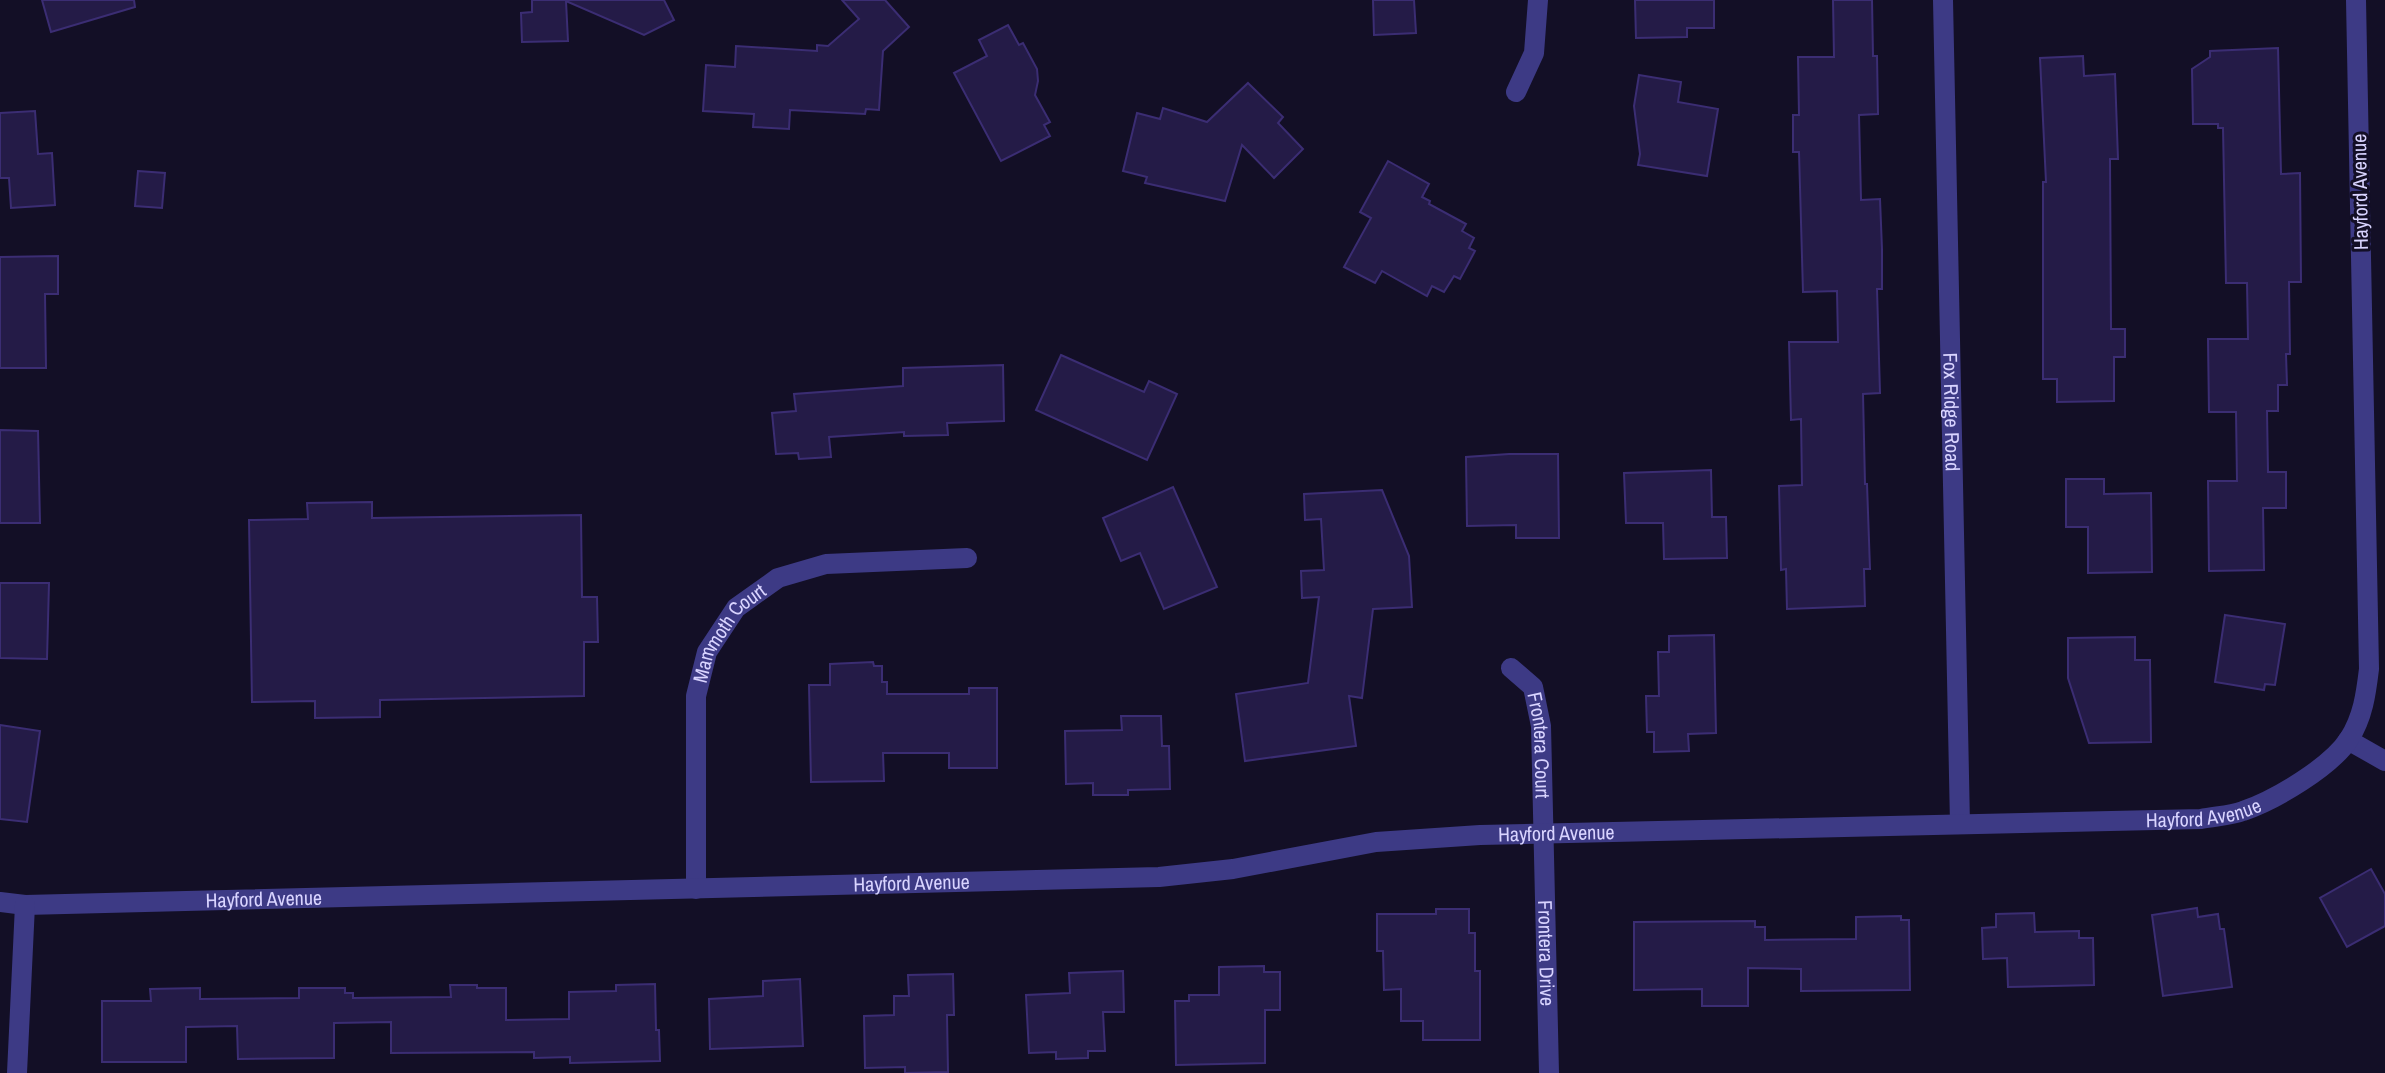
<svg xmlns="http://www.w3.org/2000/svg" width="2385" height="1073" viewBox="0 0 2385 1073" font-family="'Archivo Narrow',sans-serif">
	<rect width="100%" height="100%" fill="#130f26"/>
	<g fill="#241b47" stroke="#3b2d73" stroke-width="2">
		<polygon points="42,0 134,0 135,7 51,32"/>
		<polygon points="532,0 664,0 674,20 644,35 566,1 568,41 522,42 521,13 532,12"/>
		<polygon points="842,0 885,0 909,27 883,51 879,110 866,109 865,114 790,110 789,129 753,127 754,114 703,111 706,65 735,67 736,46 817,51 817,45 828,46 859,19"/>
		<polygon points="1373,0 1414,0 1416,33 1374,35"/>
		<polygon points="1635,0 1714,0 1714,28 1687,28 1687,37 1636,38"/>
		<polygon points="1833,0 1872,0 1873,56 1877,56 1878,114 1859,115 1861,200 1880,199 1882,249 1882,289 1877,289 1880,393 1863,394 1865,484 1867,484 1870,569 1864,569 1865,606 1787,609 1786,569 1781,570 1779,486 1802,485 1801,419 1791,420 1789,342 1838,342 1837,291 1803,292 1799,152 1793,152 1793,115 1799,115 1798,57 1834,57"/>
		<polygon points="1008,25 1019,45 1023,43 1037,69 1038,81 1035,95 1050,122 1044,125 1050,136 1001,161 954,73 987,56 979,40"/>
		<polygon points="2278,48 2281,174 2300,173 2301,282 2289,282 2290,354 2286,354 2287,385 2278,385 2278,411 2267,411 2268,472 2286,472 2286,508 2263,508 2264,570 2209,571 2208,481 2237,481 2236,412 2209,412 2208,339 2248,339 2247,283 2226,283 2223,128 2218,128 2218,124 2193,124 2192,69 2210,57 2210,51"/>
		<polygon points="2083,56 2084,76 2115,74 2118,159 2110,159 2111,329 2125,329 2125,357 2114,357 2114,401 2057,402 2057,379 2043,379 2043,182 2046,182 2040,58"/>
		<polygon points="1639,75 1681,82 1678,102 1718,109 1707,176 1638,165 1640,154 1634,106"/>
		<polygon points="1248,83 1283,117 1278,123 1303,149 1274,178 1242,145 1225,201 1145,183 1147,177 1123,171 1137,113 1160,119 1163,108 1207,122"/>
		<polygon points="35,111 38,154 52,153 55,205 11,208 9,178 0,178 0,113"/>
		<polygon points="1388,161 1429,184 1422,197 1430,201 1429,204 1466,224 1462,231 1474,238 1469,248 1475,251 1460,279 1454,276 1444,292 1432,286 1427,296 1382,271 1375,283 1344,267 1371,218 1360,212"/>
		<polygon points="138,171 165,173 162,208 135,206"/>
		<polygon points="58,256 58,294 45,294 46,368 0,368 0,257"/>
		<polygon points="1061,355 1144,392 1149,381 1177,394 1147,460 1036,410"/>
		<polygon points="1003,365 1004,421 947,423 948,435 904,436 904,432 829,437 831,457 799,459 798,453 776,454 772,413 796,411 794,394 903,386 903,368"/>
		<polygon points="0,430 38,431 40,523 0,523"/>
		<polygon points="1509,454 1558,454 1559,538 1516,538 1516,525 1467,526 1466,457"/>
		<polygon points="1711,470 1712,517 1726,517 1727,558 1664,559 1663,523 1626,523 1624,473"/>
		<polygon points="2066,479 2104,479 2104,494 2151,493 2152,572 2088,573 2088,527 2066,527"/>
		<polygon points="1173,487 1217,587 1164,609 1140,553 1121,561 1103,518"/>
		<polygon points="1382,490 1409,556 1412,607 1373,609 1362,698 1349,696 1356,746 1245,761 1236,694 1308,683 1319,597 1302,598 1301,571 1324,570 1321,519 1305,520 1304,494"/>
		<polygon points="372,502 372,518 581,515 582,597 597,597 598,642 584,642 584,696 380,700 380,717 315,718 315,701 252,702 249,520 308,519 307,503"/>
		<polygon points="0,583 49,583 47,659 0,658"/>
		<polygon points="2225,615 2285,624 2275,685 2265,684 2264,690 2215,682"/>
		<polygon points="1714,635 1716,733 1688,734 1689,751 1654,752 1654,732 1647,732 1646,696 1659,696 1658,652 1669,652 1669,636"/>
		<polygon points="2135,637 2135,660 2150,660 2151,742 2089,743 2068,678 2068,638"/>
		<polygon points="873,662 874,666 882,666 882,682 887,682 887,694 969,694 969,688 997,688 997,768 949,768 949,753 883,753 884,781 811,782 809,685 830,685 830,664"/>
		<polygon points="1121,716 1161,716 1162,746 1169,746 1170,789 1128,790 1128,795 1093,795 1093,783 1066,784 1065,731 1122,730"/>
		<polygon points="0,725 40,731 27,822 0,819"/>
		<polygon points="2371,869 2385,894 2385,926 2347,947 2320,898"/>
		<polygon points="2197,908 2198,917 2218,914 2220,929 2224,929 2232,987 2163,996 2152,915"/>
		<polygon points="1436,909 1469,909 1469,933 1475,933 1475,971 1480,971 1480,1040 1423,1040 1423,1021 1401,1021 1401,989 1384,990 1383,951 1377,951 1377,914 1436,914"/>
		<polygon points="2034,913 2035,932 2079,931 2079,938 2093,938 2094,985 2008,987 2007,958 1983,959 1982,928 1996,927 1996,914"/>
		<polygon points="1901,916 1901,920 1909,920 1910,990 1801,991 1801,969 1748,968 1748,1006 1702,1006 1702,989 1634,990 1634,922 1755,921 1755,927 1765,927 1765,940 1856,939 1856,917"/>
		<polygon points="1264,966 1264,972 1280,972 1280,1010 1265,1010 1265,1063 1176,1065 1175,1001 1189,1001 1189,995 1219,995 1219,967"/>
		<polygon points="1123,971 1124,1012 1103,1012 1105,1051 1088,1051 1088,1058 1056,1059 1056,1052 1029,1053 1026,995 1070,993 1069,973"/>
		<polygon points="953,974 954,1015 947,1015 948,1072 905,1073 905,1067 865,1068 864,1016 894,1015 894,996 909,996 908,975"/>
		<polygon points="800,979 803,1046 710,1049 709,999 763,996 763,981"/>
		<polygon points="655,984 656,1030 659,1030 660,1061 570,1063 570,1057 534,1058 534,1052 391,1053 391,1022 334,1023 334,1058 238,1059 237,1026 186,1027 186,1062 102,1062 102,1001 151,1001 150,989 200,988 200,999 299,998 299,988 345,988 345,993 353,993 353,998 451,997 450,985 477,985 477,988 506,988 506,1020 569,1019 569,992 616,991 616,985"/>
	</g>
	<g fill="none" stroke-linecap="round" stroke-linejoin="round">
		<g stroke="#3d3a85" stroke-width="20">
			<path id="s1" d="M 1943,0 L 1960,824"/>
			<polyline points="1516,92 1534,53 1538,0"/>
			<path id="s2" d="M 1511,668 L 1533,687 L 1541,726 L 1549,1073"/>
			<polyline points="2348,740 2385,761"/>
			<path id="s3" d="M 696,889 L 696,696 L 707,652 L 736,608 L 778,578 L 826,564 L 967,558"/>
			<path id="s4" d="M 0,902 L 25,905 L 1159,877 L 1233,869 L 1376,842 L 1480,835 L 2201,819 C 2215,816 2230,816 2243,811 C 2275,800 2331,767 2349,739 C 2363,717 2366,694 2369,669 L 2356,0"/>
			<polyline points="17,1073 25,905"/>
		</g>
	</g>
	<g text-anchor="middle" stroke-width="6" stroke-linejoin="round" paint-order="stroke">
		<g font-size="20" fill="#d9d4ff" stroke="#130f26">
			<text transform="translate(2360 192) rotate(-91)" y="7">Hayford Avenue</text>
			<text dy="7" stroke="none"><textPath href="#s1" startOffset="412">Fox Ridge Road</textPath></text>
			<text dy="7" stroke="none"><textPath href="#s3" startOffset="266">Mammoth Court</textPath></text>
			<text dy="7" stroke="none"><textPath href="#s2" startOffset="88">Frontera Court</textPath></text>
			<text dy="7" stroke="none"><textPath href="#s4" startOffset="2208">Hayford Avenue</textPath></text>
			<text dy="7" stroke="none"><textPath href="#s4" startOffset="1560">Hayford Avenue</textPath></text>
			<text dy="7" stroke="none"><textPath href="#s4" startOffset="912">Hayford Avenue</textPath></text>
			<text dy="7" stroke="none"><textPath href="#s4" startOffset="264">Hayford Avenue</textPath></text>
			<text dy="7" stroke="none"><textPath href="#s2" startOffset="296">Frontera Drive</textPath></text>
		</g>
	</g>
</svg>
